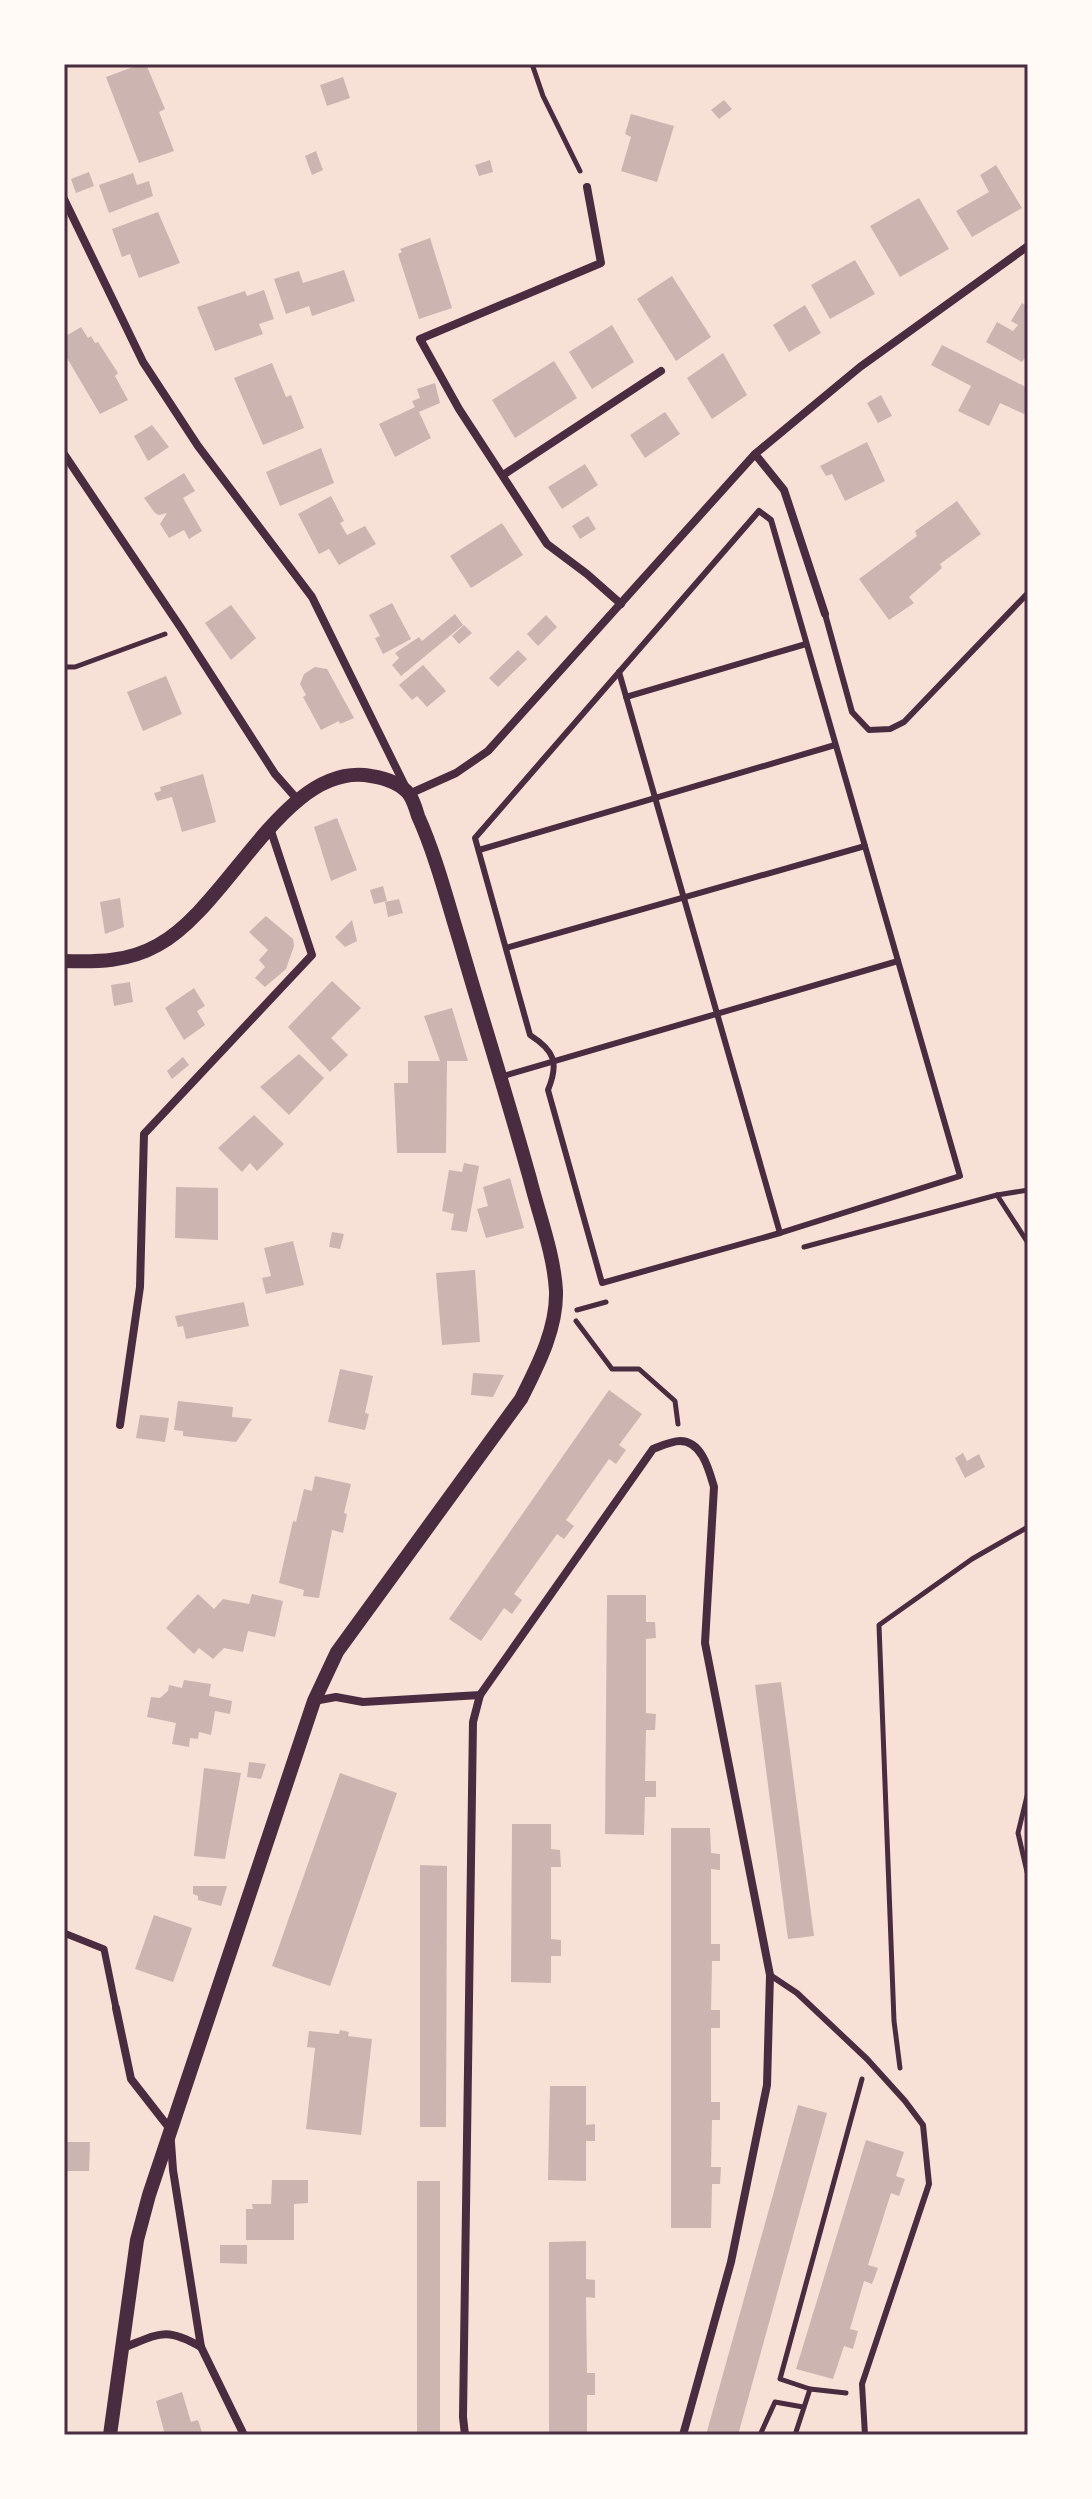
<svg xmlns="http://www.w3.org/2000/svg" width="1092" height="2499" viewBox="0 0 1092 2499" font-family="Rubik,sans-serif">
	<rect width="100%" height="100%" fill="#f7e1d7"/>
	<g fill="#ccb4b1">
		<polygon points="141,64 146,64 165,109 159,112 174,151 139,163 106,77"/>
		<polygon points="343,77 350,98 327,106 320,85"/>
		<polygon points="724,100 732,109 719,119 711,110"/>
		<polygon points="631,114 674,126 657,182 621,171 631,137 625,134"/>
		<polygon points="316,151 323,170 312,175 305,156"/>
		<polygon points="490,160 493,172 479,176 475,165"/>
		<polygon points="996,165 1022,208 972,237 956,211 989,192 980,175"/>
		<polygon points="89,172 94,186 76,193 71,179"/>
		<polygon points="133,173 137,185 149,181 153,196 109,213 99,185"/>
		<polygon points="919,198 949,249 900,277 870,226"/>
		<polygon points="158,212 180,263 139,278 130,254 122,257 112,229"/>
		<polygon points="430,238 452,308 419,319 398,254 402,252 400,249"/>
		<polygon points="855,260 875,294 830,319 811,285"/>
		<polygon points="344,270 355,301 312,316 309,306 286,314 274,279 299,271 303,283"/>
		<polygon points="672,276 711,337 676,361 637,299"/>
		<polygon points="264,290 274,319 259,324 263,334 215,351 197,307 245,291 247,296"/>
		<polygon points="1022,303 1028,307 1028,353 1022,362 986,342 997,322 1013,331 1018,325 1011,321"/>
		<polygon points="805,305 821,333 789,352 773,325"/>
		<polygon points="612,325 634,362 592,389 569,352"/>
		<polygon points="81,327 88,338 91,336 95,343 98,342 118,373 115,376 128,400 100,414 64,353 66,351 64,337"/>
		<polygon points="942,345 1028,388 1028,406 1024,414 1000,403 989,426 958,411 971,386 931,365"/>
		<polygon points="723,353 747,395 712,419 687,378"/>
		<polygon points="554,361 577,398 515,438 492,400"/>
		<polygon points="272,363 286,397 291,395 304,428 263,445 234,378"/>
		<polygon points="435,383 440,403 419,412 431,438 395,457 379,424 415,407 412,401 420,398 417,389"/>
		<polygon points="881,395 892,416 878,423 867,403"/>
		<polygon points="665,412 680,434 645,458 630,435"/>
		<polygon points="152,425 169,447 148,461 134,436"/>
		<polygon points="867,442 885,481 845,501 832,474 826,476 820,466"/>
		<polygon points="321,448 334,483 280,506 266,472"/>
		<polygon points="585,464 598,485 562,509 548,487"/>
		<polygon points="184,473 195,491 183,498 202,531 189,539 184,530 169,538 160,524 167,513 159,515 155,513 144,498"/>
		<polygon points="331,496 344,521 340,523 347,535 365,526 376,544 339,565 329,549 319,554 298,514"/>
		<polygon points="957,501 981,534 940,564 942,568 909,597 914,603 889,620 859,579 917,536 915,531"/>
		<polygon points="588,516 596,529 580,539 572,526"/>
		<polygon points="502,523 523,555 471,588 450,556"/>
		<polygon points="392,603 411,639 383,654 375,638 380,636 369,615"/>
		<polygon points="231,605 256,638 231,660 205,623"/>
		<polygon points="455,614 463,625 401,676 392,665 399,658 395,653 419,637 422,641"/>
		<polygon points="546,615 557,627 538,646 527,634"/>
		<polygon points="464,625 472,633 459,644 452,636"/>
		<polygon points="518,650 527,659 498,687 489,678"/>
		<polygon points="423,665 446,691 427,707 417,696 412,700 399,685"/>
		<polygon points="315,667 327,669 354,718 340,724 339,721 321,730 303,697 306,695 300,684 304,674"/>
		<polygon points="166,676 182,714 143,731 127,692"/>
		<polygon points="203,774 216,822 182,832 172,797 157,801 154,793 161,791 160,787"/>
		<polygon points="337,818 357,870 331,881 314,827"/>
		<polygon points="383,886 387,901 374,904 370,890"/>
		<polygon points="120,898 124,927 105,934 100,902"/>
		<polygon points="399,899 403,913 388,917 385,902"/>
		<polygon points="266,916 293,939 294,946 286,969 265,987 255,978 265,967 259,960 268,950 249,932"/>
		<polygon points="352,920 357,941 345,947 335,937"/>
		<polygon points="332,981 361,1008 331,1038 348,1055 330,1072 288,1027"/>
		<polygon points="130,982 133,1002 114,1006 111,985"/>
		<polygon points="194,988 205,1006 197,1011 205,1025 184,1040 165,1008"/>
		<polygon points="452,1008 468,1061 447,1061 446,1153 397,1153 394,1083 408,1083 408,1061 440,1061 424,1016"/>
		<polygon points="299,1054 324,1078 289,1115 260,1087"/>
		<polygon points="183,1057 189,1065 172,1079 167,1071"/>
		<polygon points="254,1115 284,1144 257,1171 250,1163 242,1172 218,1148"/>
		<polygon points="464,1163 479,1166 467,1232 451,1230 454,1214 442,1211 449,1170 462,1172"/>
		<polygon points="510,1178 524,1228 486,1238 477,1209 488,1206 483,1187"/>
		<polygon points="176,1187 218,1188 218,1240 175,1238"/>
		<polygon points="332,1232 344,1234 340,1249 329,1247"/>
		<polygon points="293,1241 304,1285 266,1294 262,1278 271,1276 264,1248"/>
		<polygon points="475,1270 480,1342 442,1345 436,1273"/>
		<polygon points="244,1302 249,1326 186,1339 183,1326 178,1327 175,1316"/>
		<polygon points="340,1369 373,1376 365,1413 369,1414 365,1430 328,1422"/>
		<polygon points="473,1373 504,1375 493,1397 471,1395"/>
		<polygon points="609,1390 642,1414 619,1445 626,1450 616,1464 609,1459 566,1520 574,1526 564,1539 557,1534 514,1594 522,1600 512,1614 504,1608 481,1641 449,1619"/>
		<polygon points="178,1401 233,1407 232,1417 252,1419 236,1442 183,1436 183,1431 174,1430"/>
		<polygon points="140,1415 169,1418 165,1442 136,1438"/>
		<polygon points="963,1453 967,1461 979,1454 985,1467 965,1478 955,1458"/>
		<polygon points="315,1476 351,1484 344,1513 347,1514 343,1533 332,1530 319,1598 303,1596 304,1590 279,1583 293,1521 296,1522 304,1489 312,1491"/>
		<polygon points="198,1594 214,1609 223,1599 249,1604 252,1594 283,1601 275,1637 248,1631 243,1652 224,1648 213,1659 199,1648 194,1654 166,1628"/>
		<polygon points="607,1595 646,1595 646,1622 655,1622 656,1638 646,1639 646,1713 656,1714 655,1730 646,1730 645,1781 656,1781 656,1797 645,1797 644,1835 605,1834"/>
		<polygon points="184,1680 211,1684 209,1696 232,1701 230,1714 215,1711 211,1735 199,1732 198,1739 190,1738 189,1747 172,1744 176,1723 147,1717 151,1697 160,1698 168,1691 169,1685 182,1688"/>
		<polygon points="781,1682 814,1936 788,1939 755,1685"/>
		<polygon points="249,1762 266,1764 261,1779 247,1777"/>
		<polygon points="204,1768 241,1773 225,1859 194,1856"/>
		<polygon points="340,1773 397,1793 330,1986 272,1966"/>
		<polygon points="512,1824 551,1824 551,1849 560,1850 561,1867 551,1867 551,1939 561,1940 561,1956 551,1956 551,1983 511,1982"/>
		<polygon points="671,1828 710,1828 711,1853 720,1854 720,1870 711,1869 711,1944 720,1944 720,1961 712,1961 711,2010 720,2010 720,2028 711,2028 711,2102 720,2102 720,2120 712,2120 711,2167 721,2167 720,2184 712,2184 711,2228 671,2228"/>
		<polygon points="420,1865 447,1866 446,2127 420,2127"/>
		<polygon points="193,1886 227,1886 221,1906 198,1900 198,1896 193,1894"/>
		<polygon points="154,1915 192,1928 173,1982 135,1969"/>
		<polygon points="340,2030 349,2032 348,2036 372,2039 361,2135 306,2129 315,2048 307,2047 309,2031 339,2034"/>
		<polygon points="550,2086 586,2086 586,2125 595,2124 595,2141 586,2141 586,2181 548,2180"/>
		<polygon points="798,2105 827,2113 738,2435 706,2435"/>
		<polygon points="866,2140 904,2152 896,2176 905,2179 899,2196 891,2193 868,2265 878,2268 872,2284 864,2281 850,2329 858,2331 853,2349 844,2346 833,2379 796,2369"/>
		<polygon points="64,2142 90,2142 89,2171 64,2171"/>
		<polygon points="272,2180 308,2180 308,2203 294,2204 294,2240 246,2240 246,2209 253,2209 252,2204 271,2204"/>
		<rect x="417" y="2181" width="23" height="254"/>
		<polygon points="586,2241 586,2279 595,2280 595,2298 586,2297 587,2373 595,2373 595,2395 587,2395 587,2435 549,2435 549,2242"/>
		<polygon points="220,2245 247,2245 247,2264 220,2263"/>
		<polygon points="182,2392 191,2422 198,2420 202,2432 195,2435 165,2435 156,2401"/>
	</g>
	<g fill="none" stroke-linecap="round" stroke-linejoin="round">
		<g stroke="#4a2c40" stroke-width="5">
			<polyline points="532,64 543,96 580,171"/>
			<polyline points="64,667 75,667 165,634"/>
			<polyline points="997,1195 1028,1243"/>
			<polyline points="804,1247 997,1195 1028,1190"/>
			<polyline points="577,1310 606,1302"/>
			<polyline points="576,1321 612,1369 639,1369 675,1401 678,1424"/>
			<polyline points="1028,1792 1018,1833 1028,1876"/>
			<polyline points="900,2068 894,2021 879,1625 972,1559 1028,1527"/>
			<polyline points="810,2389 780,2379 862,2079"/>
			<polyline points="760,2435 775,2402 803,2407"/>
			<polyline points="795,2435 810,2389 846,2393"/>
			<polyline points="1026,2435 1028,2429"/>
		</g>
		<g stroke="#4a2c40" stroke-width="6">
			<path d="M 759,511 L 771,520 L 960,1176 L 780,1233 L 602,1283 L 548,1090 C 559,1063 555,1051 530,1035 L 475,838 Z"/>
			<polyline points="825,614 852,712 869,730 890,729 904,722 1028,593"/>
			<polyline points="619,672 780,1233"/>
			<polyline points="626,697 806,644"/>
			<polyline points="479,850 835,745"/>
			<polyline points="506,948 865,846"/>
			<polyline points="500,1077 898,961"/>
			<polyline points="770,1975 797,1993 867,2059 905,2101 923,2125 929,2184 862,2384 865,2435"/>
		</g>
		<polyline stroke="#4a2c40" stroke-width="7" points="64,1933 104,1949 116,2008"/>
		<g stroke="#4a2c40" stroke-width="8">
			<polyline points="587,187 601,263 420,339 459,409 547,544 587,574 621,604"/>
			<polyline points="64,199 143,362 198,446 312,597 409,794 456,773 488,751 755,454 860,367 1028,246"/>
			<polyline points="64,454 181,628 275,774 297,799"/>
			<polyline points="755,454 784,490 825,614"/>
			<polyline points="503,475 661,371"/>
			<polyline points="120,1425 140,1287 144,1134 312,955 270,828"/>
			<path d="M 314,1701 L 336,1697 L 363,1702 L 480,1695 L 653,1449 C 661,1446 672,1441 680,1441 C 702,1441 709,1470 714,1487 L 705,1643 L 770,1975 L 767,2085 L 731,2262 L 683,2435"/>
			<polyline points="116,2008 131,2079 170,2129 173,2170 201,2347 244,2435"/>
			<path d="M 123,2348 C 159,2334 165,2326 201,2347"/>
			<polyline points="465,2435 463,2417 473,1722 480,1695"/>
		</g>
		<path stroke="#4a2c40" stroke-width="14" d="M 64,961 C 97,962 128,962 158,945 C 230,906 285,760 371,776 C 384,778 400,783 409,794 C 413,800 416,809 418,816 C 436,856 447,900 460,942 C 483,1021 508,1100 530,1179 C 539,1215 554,1254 556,1291 C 557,1329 538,1365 521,1399 L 337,1652 L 314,1701 L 149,2195 L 137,2240 L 110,2435"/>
	</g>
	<rect width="1092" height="2499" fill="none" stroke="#fffaf5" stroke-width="132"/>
	<rect x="66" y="66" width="960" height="2367" fill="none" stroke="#4a2c40" stroke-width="3"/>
</svg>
